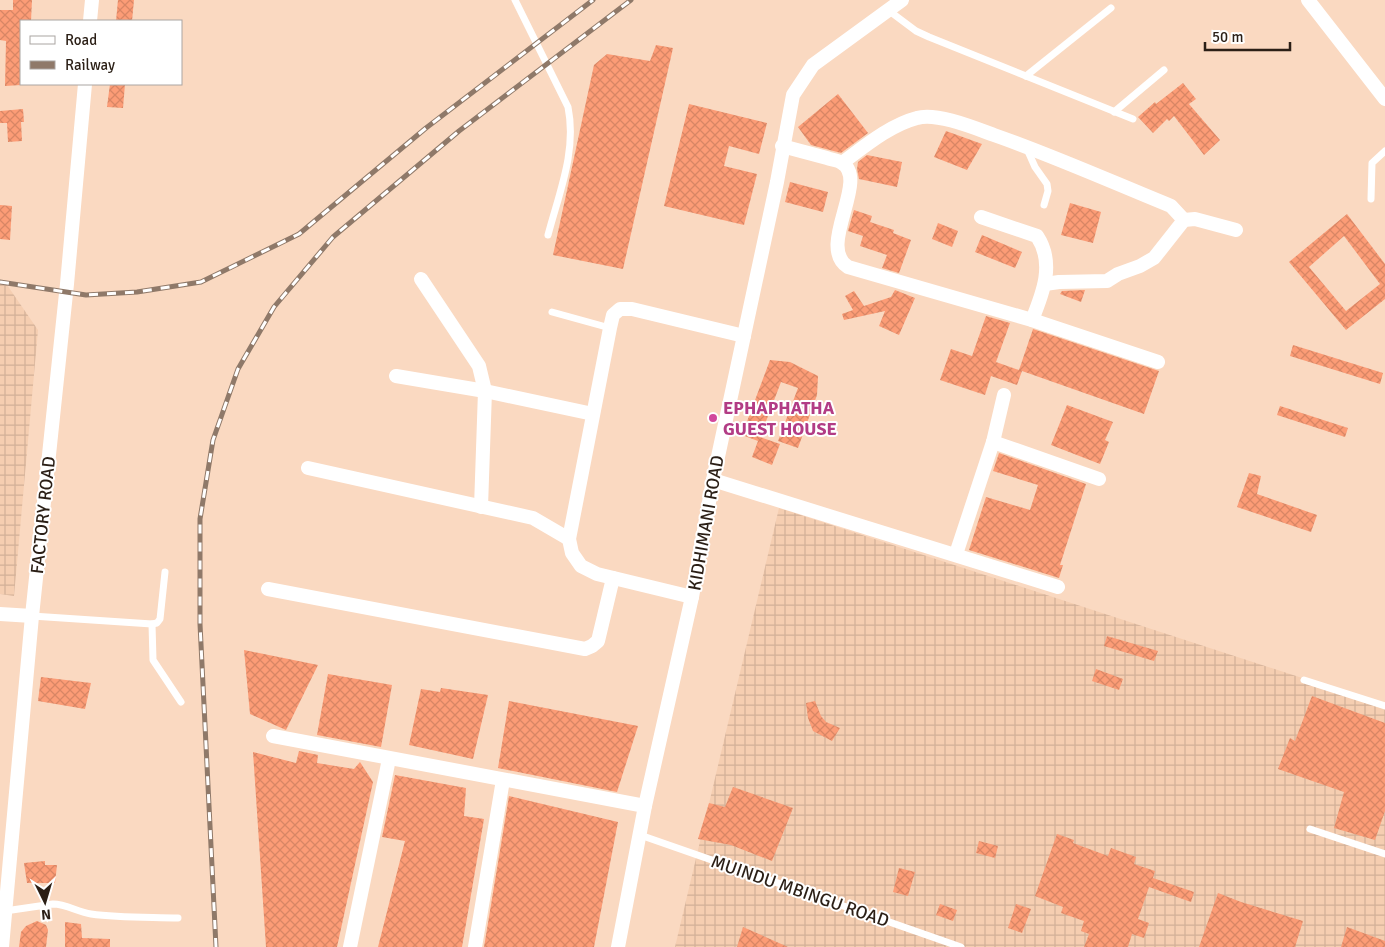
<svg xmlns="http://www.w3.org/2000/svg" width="1385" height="947" viewBox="0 0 1385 947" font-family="Signika,sans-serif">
	<defs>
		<pattern id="industrial-grid" width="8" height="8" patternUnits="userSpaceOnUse" patternTransform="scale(1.25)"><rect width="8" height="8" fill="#f5ceb1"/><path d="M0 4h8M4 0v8" fill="none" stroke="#d2b098"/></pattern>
		<pattern id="building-cross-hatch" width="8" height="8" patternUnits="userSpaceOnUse" patternTransform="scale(1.25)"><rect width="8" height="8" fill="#fc9c76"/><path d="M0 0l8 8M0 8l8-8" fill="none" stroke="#d88665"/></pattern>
	</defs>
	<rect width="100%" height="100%" fill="#fad9c1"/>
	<g fill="url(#industrial-grid)">
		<polygon points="0,281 5,282 38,330 14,596 0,594"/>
		<polygon points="779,508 1385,705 1385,947 675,947"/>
	</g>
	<g fill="url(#building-cross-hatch)" fill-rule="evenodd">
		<polygon points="13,0 32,0 31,21 21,21 21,85 5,86 6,41 0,40 0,10 13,10"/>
		<polygon points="118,0 134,0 132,21 116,21"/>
		<polygon points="656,45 673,48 623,269 553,255 594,65 607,54 650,61"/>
		<polygon points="1183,83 1196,99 1189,104 1220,140 1204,155 1174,116 1169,121 1167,119 1153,133 1138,117 1155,102 1156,104"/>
		<polygon points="110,84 125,84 123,108 107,107"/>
		<polygon points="838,94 868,133 841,153 811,145 798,127"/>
		<polygon points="689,104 767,123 759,154 729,146 724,166 757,174 744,225 664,206"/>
		<polygon points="23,109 24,122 21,122 22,141 8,142 7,123 0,123 0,111"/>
		<polygon points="946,131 982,144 967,170 934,157"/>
		<polygon points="867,155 902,162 897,187 859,179 857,169 858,162"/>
		<polygon points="790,182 828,192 823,212 785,202"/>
		<polygon points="1070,203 1101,212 1093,243 1061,235"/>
		<polygon points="0,205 12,206 10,240 0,239"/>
		<polygon points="854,210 872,216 870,222 894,230 893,233 911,240 899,273 882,268 887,255 860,246 863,236 848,231"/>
		<path d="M 1347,214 L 1385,264 L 1385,299 L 1346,330 L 1289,262 ZM 1344,236 L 1380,284 L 1346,311 L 1309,267 Z"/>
		<polygon points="938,223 958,231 952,247 932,239"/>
		<polygon points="982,235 1022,252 1015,268 975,252"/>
		<polygon points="895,290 915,298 899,335 879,326 885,311 844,320 842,314 853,310 845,296 854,291 864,306 891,297"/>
		<polygon points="1085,290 1081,302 1060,294 1062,291"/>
		<polygon points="986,316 1010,323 996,362 1019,370 1033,329 1159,371 1144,414 1022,371 1017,385 991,376 985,395 940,380 951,349 972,356"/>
		<polygon points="1293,345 1383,373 1380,384 1290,356"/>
		<polygon points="770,360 790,362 818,376 817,395 798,448 778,441 798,388 781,382 760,437 780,444 772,465 752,457 758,441 742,435"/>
		<polygon points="1067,405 1113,422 1105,440 1109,442 1100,464 1051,445"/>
		<polygon points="1280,406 1348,428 1345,437 1277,415"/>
		<polygon points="999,453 1086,484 1060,565 1063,565 1059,578 969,550 986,497 1030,510 1038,485 993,471"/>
		<polygon points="1249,473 1261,476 1257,494 1317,515 1311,532 1237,507"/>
		<polygon points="1107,636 1158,651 1154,661 1104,646"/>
		<polygon points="244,650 318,665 286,730 250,714"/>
		<polygon points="1096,669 1123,679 1119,690 1092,681"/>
		<polygon points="328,674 392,685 381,747 317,735"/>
		<polygon points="41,677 91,683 85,709 38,701"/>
		<polygon points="441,688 488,695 473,759 409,745 421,689 440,692"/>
		<polygon points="1312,696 1385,723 1385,811 1375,840 1334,828 1344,792 1278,769 1290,738 1295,741"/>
		<polygon points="509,701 638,726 617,792 498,768"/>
		<polygon points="815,701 821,716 826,722 840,728 832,741 813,731 808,718 806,703"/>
		<polygon points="299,751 318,755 317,763 354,769 360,762 373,782 337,947 266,947 253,752 296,763"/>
		<polygon points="395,775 466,788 464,816 484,819 462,947 378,947 405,841 382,837"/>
		<polygon points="733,787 793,808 772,861 731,845 698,839 709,803 725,807"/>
		<polygon points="509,796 618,822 594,947 484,947"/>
		<polygon points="1057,834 1074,840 1073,843 1108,856 1111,848 1136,857 1134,864 1155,871 1153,878 1194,892 1191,902 1149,887 1138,919 1149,923 1144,938 1132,934 1128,947 1084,947 1089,934 1081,931 1084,921 1061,913 1063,907 1035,896"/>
		<polygon points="979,841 998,846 995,858 976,853"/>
		<polygon points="45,861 45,865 57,865 55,883 27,883 24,863"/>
		<polygon points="899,868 915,872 908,896 893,892"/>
		<polygon points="1218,893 1241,902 1303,921 1295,947 1199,947"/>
		<polygon points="940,904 957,910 953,921 936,915"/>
		<polygon points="1016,904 1031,909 1022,933 1008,928"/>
		<polygon points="37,921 46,925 48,930 46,947 19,947 21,932 26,926"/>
		<polygon points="65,922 81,924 82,938 110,939 110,947 65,947"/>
		<polygon points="743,927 788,947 737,947"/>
		<polygon points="1347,927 1385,941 1385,947 1341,947"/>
	</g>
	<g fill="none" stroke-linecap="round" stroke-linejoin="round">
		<g stroke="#fff" stroke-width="7">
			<path d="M 515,0 L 568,107 C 577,151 559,193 548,235"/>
			<polyline points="888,10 916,31 929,37 1133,119"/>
			<polyline points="1026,76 1111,8"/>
			<polyline points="1114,112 1164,70"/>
			<polyline points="1027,149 1035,167 1047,184 1048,191 1044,205"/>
			<polyline points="1371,199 1372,163 1385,151"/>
			<polyline points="552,312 610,328"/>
			<polyline points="32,616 152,624 157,623 160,619 165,572"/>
			<polyline points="152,624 153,660 181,702"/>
			<polyline points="1304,680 1385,706"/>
			<polyline points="1310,829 1385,854"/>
			<polyline points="640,835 961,947"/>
			<path d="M 5,911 L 53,904 C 66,904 78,912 91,914 C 119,918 149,917 178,918"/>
		</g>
		<g stroke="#fff" stroke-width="14">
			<polyline points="1308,0 1385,99"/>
			<polyline points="90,21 92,0"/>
			<path d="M 782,146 C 797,150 812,154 827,158 C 832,160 838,160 842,163 C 870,180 816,247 848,267 L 1032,320 L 1158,362"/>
			<path d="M 842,163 C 865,146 890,125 917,118 C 936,112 975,128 994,135 C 1054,156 1112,182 1171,206 L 1184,220"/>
			<path d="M 981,217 L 1037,236 C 1055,263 1043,293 1032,320"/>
			<polyline points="421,279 479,366 485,391 481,507"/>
			<polyline points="1045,284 1059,282 1107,281 1118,274 1140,266 1154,258 1184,220 1195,219 1236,230"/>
			<polyline points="396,376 485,391 593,414"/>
			<polyline points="993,442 1099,479"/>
			<polyline points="308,468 533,518 569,539"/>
			<polyline points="713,480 1058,587"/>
			<polyline points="956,554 993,442 1004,395"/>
			<polyline points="268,589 585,649 592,646 598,641 613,578"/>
			<polyline points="692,597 597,574 581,566 572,553 569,539 610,328 613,315 620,309 632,309 744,336"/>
			<polyline points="0,614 32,616"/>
			<polyline points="273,736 645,806"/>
			<polyline points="2,947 32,616 67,284 85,84"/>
			<polyline points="350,947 389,759"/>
			<polyline points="475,947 503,780"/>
			<polyline points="618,947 645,806 692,597 713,480 777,182 793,95 813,65 902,0"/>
		</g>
		<defs>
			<g id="rail">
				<polyline points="0,282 86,295 137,292 201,282 299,234 426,128 593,0"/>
				<polyline points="216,947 200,624 200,519 213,440 238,369 274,307 333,237 459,131 631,0"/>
			</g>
		</defs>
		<use href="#rail" stroke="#8f7969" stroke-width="5"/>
		<use href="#rail" stroke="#fff" stroke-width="3" stroke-dasharray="9" stroke-linecap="butt"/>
	</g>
	<circle fill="#d1479c" stroke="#fff" stroke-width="2" cx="713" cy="418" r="5"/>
	<g text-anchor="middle" stroke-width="4" stroke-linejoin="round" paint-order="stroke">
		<g font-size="18" font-weight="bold" fill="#b23c85" stroke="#fff" text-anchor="start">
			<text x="723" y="414">EPHAPHATHA<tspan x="723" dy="21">GUEST HOUSE</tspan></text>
		</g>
		<g font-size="18" fill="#2b1f16" stroke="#fff">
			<text transform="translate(43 515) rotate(-84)" y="6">FACTORY ROAD</text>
			<text transform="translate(706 523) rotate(-80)" y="6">KIDHIMANI ROAD</text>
			<text transform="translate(800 891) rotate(19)" y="6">MUINDU MBINGU ROAD</text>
		</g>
	</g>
	<rect x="20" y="20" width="162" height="65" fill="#ffffff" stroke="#aaa5a2"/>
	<rect x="30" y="36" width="25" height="8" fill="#ffffff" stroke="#aaa5a2"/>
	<text x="65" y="45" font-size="15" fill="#2b1f16">Road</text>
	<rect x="30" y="61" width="25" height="8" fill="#8f7969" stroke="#aaa5a2"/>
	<text x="65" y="70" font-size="15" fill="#2b1f16">Railway</text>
	<g transform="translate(45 902) rotate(175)" stroke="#ffffff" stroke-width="4" paint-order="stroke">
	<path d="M0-4L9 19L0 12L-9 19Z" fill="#2b1f16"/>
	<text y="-8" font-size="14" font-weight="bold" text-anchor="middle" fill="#2b1f16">N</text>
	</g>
	<path d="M1205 42v8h85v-8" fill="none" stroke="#2b1f16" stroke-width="2.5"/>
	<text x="1212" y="42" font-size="15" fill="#2b1f16" stroke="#ffffff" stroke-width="4" paint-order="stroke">50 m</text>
</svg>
